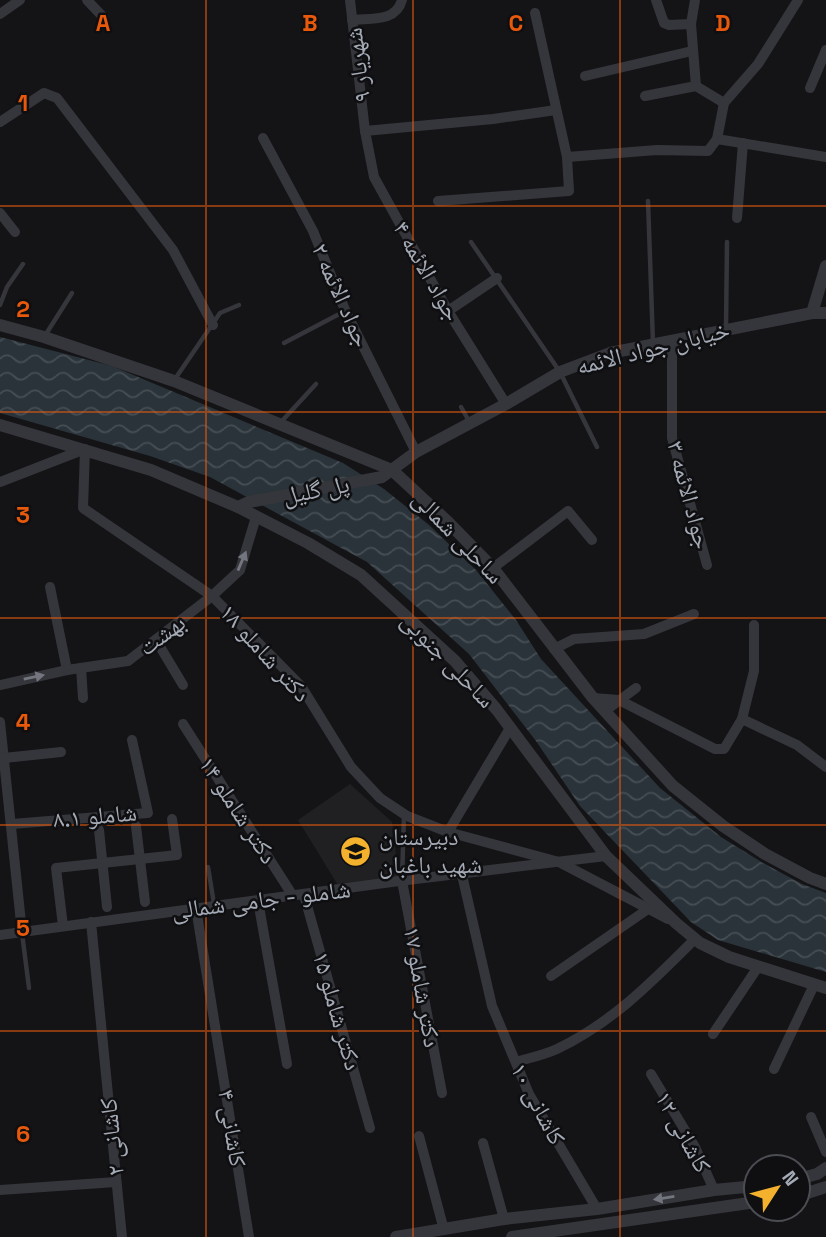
<svg xmlns="http://www.w3.org/2000/svg" width="826" height="1237" viewBox="0 0 826 1237" font-family="'Space Grotesk','Noto Naskh Arabic',sans-serif">
	<defs>
		<pattern id="water-waves" width="16" height="10" patternUnits="userSpaceOnUse" patternTransform="scale(1.75)"><rect width="16" height="10" fill="#2a333a"/><path d="M0 5q4-4 8 0t8 0" fill="none" stroke="#464e54"/></pattern>
	</defs>
	<rect width="100%" height="100%" fill="#141416"/>
	<polygon fill="#202023" points="350,784 392,822 399,881 341,890 298,820"/>
	<polygon fill="url(#water-waves)" points="0,337 112,366 343,463 384,489 429,525 476,570 516,620 541,659 660,788 721,837 763,863 802,884 826,893 826,972 718,940 691,922 580,806 536,741 469,654 367,562 210,477 150,456 0,413"/>
	<g fill="none" stroke-linecap="round" stroke-linejoin="round">
		<g stroke="#35363b" stroke-width="4.5">
			<polyline points="648,201 653,343"/>
			<polyline points="471,242 560,372 597,447"/>
			<polyline points="0,305 7,287 23,264"/>
			<polyline points="726,329 727,242"/>
			<polyline points="46,334 72,293"/>
			<polyline points="284,343 345,311"/>
			<polyline points="175,379 220,313 239,305"/>
			<polyline points="461,407 469,421"/>
			<polyline points="281,422 316,384"/>
			<polyline points="208,867 214,904"/>
			<polyline points="402,880 404,815"/>
			<polyline points="22,933 29,988"/>
		</g>
		<g stroke="#35363b" stroke-width="10">
			<polyline points="87,0 104,18"/>
			<polyline points="350,0 365,131 374,177 448,311 506,404"/>
			<polyline points="656,0 664,23 669,25 691,24"/>
			<polyline points="695,0 691,24 696,86"/>
			<polyline points="0,14 20,0"/>
			<path d="M 352,20 C 372,18 396,22 402,0"/>
			<polyline points="585,76 692,51"/>
			<polyline points="696,86 724,103 758,64 798,0"/>
			<polyline points="810,88 826,50"/>
			<polyline points="645,96 696,86"/>
			<polyline points="0,122 44,93 57,98 173,250 213,325"/>
			<polyline points="365,131 493,119 556,110"/>
			<polyline points="263,138 313,231 345,310 416,452"/>
			<polyline points="717,139 826,157"/>
			<polyline points="567,157 657,150 708,151 717,139 724,103"/>
			<polyline points="438,201 569,191 567,157 535,13"/>
			<polyline points="0,213 15,232"/>
			<polyline points="737,218 743,143"/>
			<polyline points="448,311 497,278"/>
			<polyline points="672,340 672,438 707,565"/>
			<polyline points="0,482 85,449 83,508 212,596 301,686 351,767 380,798 407,816 448,832 559,862 668,919"/>
			<polyline points="493,568 568,511 592,540"/>
			<polyline points="50,587 67,670"/>
			<polyline points="156,640 183,685"/>
			<polyline points="554,649 574,639 644,634 694,614"/>
			<polyline points="81,668 83,698"/>
			<polyline points="0,685 67,670 128,661 212,596 240,570 256,517"/>
			<polyline points="593,698 619,700 715,749 724,749 742,719 754,671 754,625"/>
			<polyline points="605,711 636,688"/>
			<polyline points="742,719 797,745 826,767"/>
			<polyline points="0,722 22,932"/>
			<polyline points="183,724 293,896"/>
			<polyline points="4,758 61,752"/>
			<polyline points="12,824 148,813 132,740"/>
			<polyline points="136,826 145,902"/>
			<polyline points="99,830 107,907"/>
			<polyline points="448,832 510,728"/>
			<polyline points="462,875 492,1006 529,1094 597,1209"/>
			<polyline points="402,881 442,1093"/>
			<polyline points="304,895 370,1128"/>
			<polyline points="258,901 287,1064"/>
			<polyline points="196,908 249,1237"/>
			<polyline points="91,922 122,1237"/>
			<polyline points="63,926 56,868 177,855 172,819"/>
			<polyline points="0,935 399,881 606,856"/>
			<polyline points="551,976 648,909"/>
			<polyline points="713,1034 758,967"/>
			<path d="M 516,1062 C 529,1058 544,1055 557,1049 C 612,1023 653,981 695,939"/>
			<polyline points="774,1069 814,985"/>
			<polyline points="651,1074 695,1147 714,1190"/>
			<polyline points="811,1117 826,1152"/>
			<polyline points="419,1136 444,1230"/>
			<polyline points="483,1143 504,1219"/>
			<polyline points="0,1190 116,1182"/>
		</g>
		<g stroke="#35363b" stroke-width="12">
			<polyline points="812,313 826,266"/>
			<polyline points="0,325 44,337 174,381 392,470 448,522 493,568 593,698 673,786 723,826 765,854 810,878 826,884"/>
			<polyline points="0,425 151,470 238,507 308,543 361,575 455,661 497,710 606,856 676,923 700,943 729,957 826,988"/>
			<polyline points="238,507 249,502 382,477 416,452 506,404 560,372 610,353 812,313 826,313"/>
			<polyline points="798,1179 817,1174 826,1168"/>
			<polyline points="798,1196 826,1187"/>
			<polyline points="396,1237 504,1219 597,1209 714,1190 756,1186"/>
			<polyline points="512,1237 756,1202"/>
		</g>
	</g>
	<defs><path id="oneway-solid" d="M-6-.8H1V-3.2L6.5 0L1 3.2V.8H-6Z" transform="scale(1.75)"/></defs>
	<g fill="#73767f">
		<use href="#oneway-solid" transform="translate(242 561) rotate(-67)"/>
		<use href="#oneway-solid" transform="translate(34 677) rotate(-12)"/>
		<use href="#oneway-solid" transform="translate(664 1198) rotate(171)"/>
	</g>
	<path fill="none" stroke="#e8590c" stroke-width="2" stroke-opacity="0.55" d="M 206,0 L 206,1237M 413,0 L 413,1237M 620,0 L 620,1237M 0,206 L 826,206M 0,412 L 826,412M 0,618 L 826,618M 0,825 L 826,825M 0,1031 L 826,1031"/>
	<defs>
		<symbol id="school-disc" viewBox="-11 -11 22 22"><circle r="9.5" fill="#f4b12d" stroke="#0f0f11"/><path d="M0-5L7-2L0 1L-7-2ZM-4 1L0 2.5L4 1V4Q0 6-4 4Z" fill="#111"/></symbol>
	</defs>
	<g fill-rule="evenodd">
		<use href="#school-disc" x="338" y="834" width="35" height="35"/>
	</g>
	<g text-anchor="middle" stroke-width="5" stroke-linejoin="round" paint-order="stroke">
		<g font-size="24" fill="#a5abb6" stroke="#0f0f11">
			<text transform="translate(358 65) rotate(-97)" y="8">شهریار ۹</text>
			<text transform="translate(427 271) rotate(60)" y="8">جواد الائمه ۴</text>
			<text transform="translate(341 295) rotate(66)" y="8">جواد الائمه ۲</text>
			<text transform="translate(653 348) rotate(-14)" y="8">خیابان جواد الائمه</text>
			<text transform="translate(316 490) rotate(-11)" y="8">پل گلیل</text>
			<text transform="translate(689 495) rotate(75)" y="8">جواد الائمه ۳</text>
			<text transform="translate(458 537) rotate(46)" y="8">ساحلی شمالی</text>
			<text transform="translate(162 635) rotate(-37)" y="8">بهشت</text>
			<text transform="translate(265 653) rotate(48)" y="8">دکتر شاملو ۱۸</text>
			<text transform="translate(448 660) rotate(46)" y="8">ساحلی جنوبی</text>
			<text transform="translate(238 810) rotate(57)" y="8">دکتر شاملو ۱۴</text>
			<text transform="translate(95 816) rotate(-5)" y="8">شاملو ۸.۱</text>
			<text transform="translate(261 900) rotate(-7)" y="8">شاملو - جامی شمالی</text>
			<text transform="translate(422 987) rotate(80)" y="8">دکتر شاملو ۱۷</text>
			<text transform="translate(337 1011) rotate(74)" y="8">دکتر شاملو ۱۵</text>
			<text transform="translate(538 1104) rotate(62)" y="8">کاشانی ۱۰</text>
			<text transform="translate(232 1128) rotate(81)" y="8">کاشانی ۴</text>
			<text transform="translate(683 1132) rotate(61)" y="8">کاشانی ۱۲</text>
			<text transform="translate(112 1137) rotate(-96)" y="8">کاشانی ۲</text>
		</g>
		<g font-size="24" fill="#a5abb6" stroke="#0f0f11" text-anchor="start">
			<text x="379" y="845">دبیرستان<tspan x="379" dy="28">شهید باغبان</tspan></text>
		</g>
	</g>
	<g font-size="23" text-anchor="middle" font-weight="bold" fill="#e8590c" stroke="#0f0f11" stroke-width="5" stroke-linejoin="round" paint-order="stroke">
		<text x="103" y="31">A</text>
		<text x="310" y="31">B</text>
		<text x="516" y="31">C</text>
		<text x="723" y="31">D</text>
		<text x="23" y="111">1</text>
		<text x="23" y="317">2</text>
		<text x="23" y="523">3</text>
		<text x="23" y="730">4</text>
		<text x="23" y="936">5</text>
		<text x="23" y="1142">6</text>
	</g>
	<g transform="translate(777 1188) rotate(54)"><circle r="33" fill="#0f0f11" stroke="#4b4d53" stroke-width="2"/>
	<path d="M0-5L12 26L0 18L-12 26Z" fill="#f4b12d"/>
	<text y="-10" font-size="19" font-weight="bold" text-anchor="middle" fill="#a5abb6">N</text>
	</g>
</svg>
